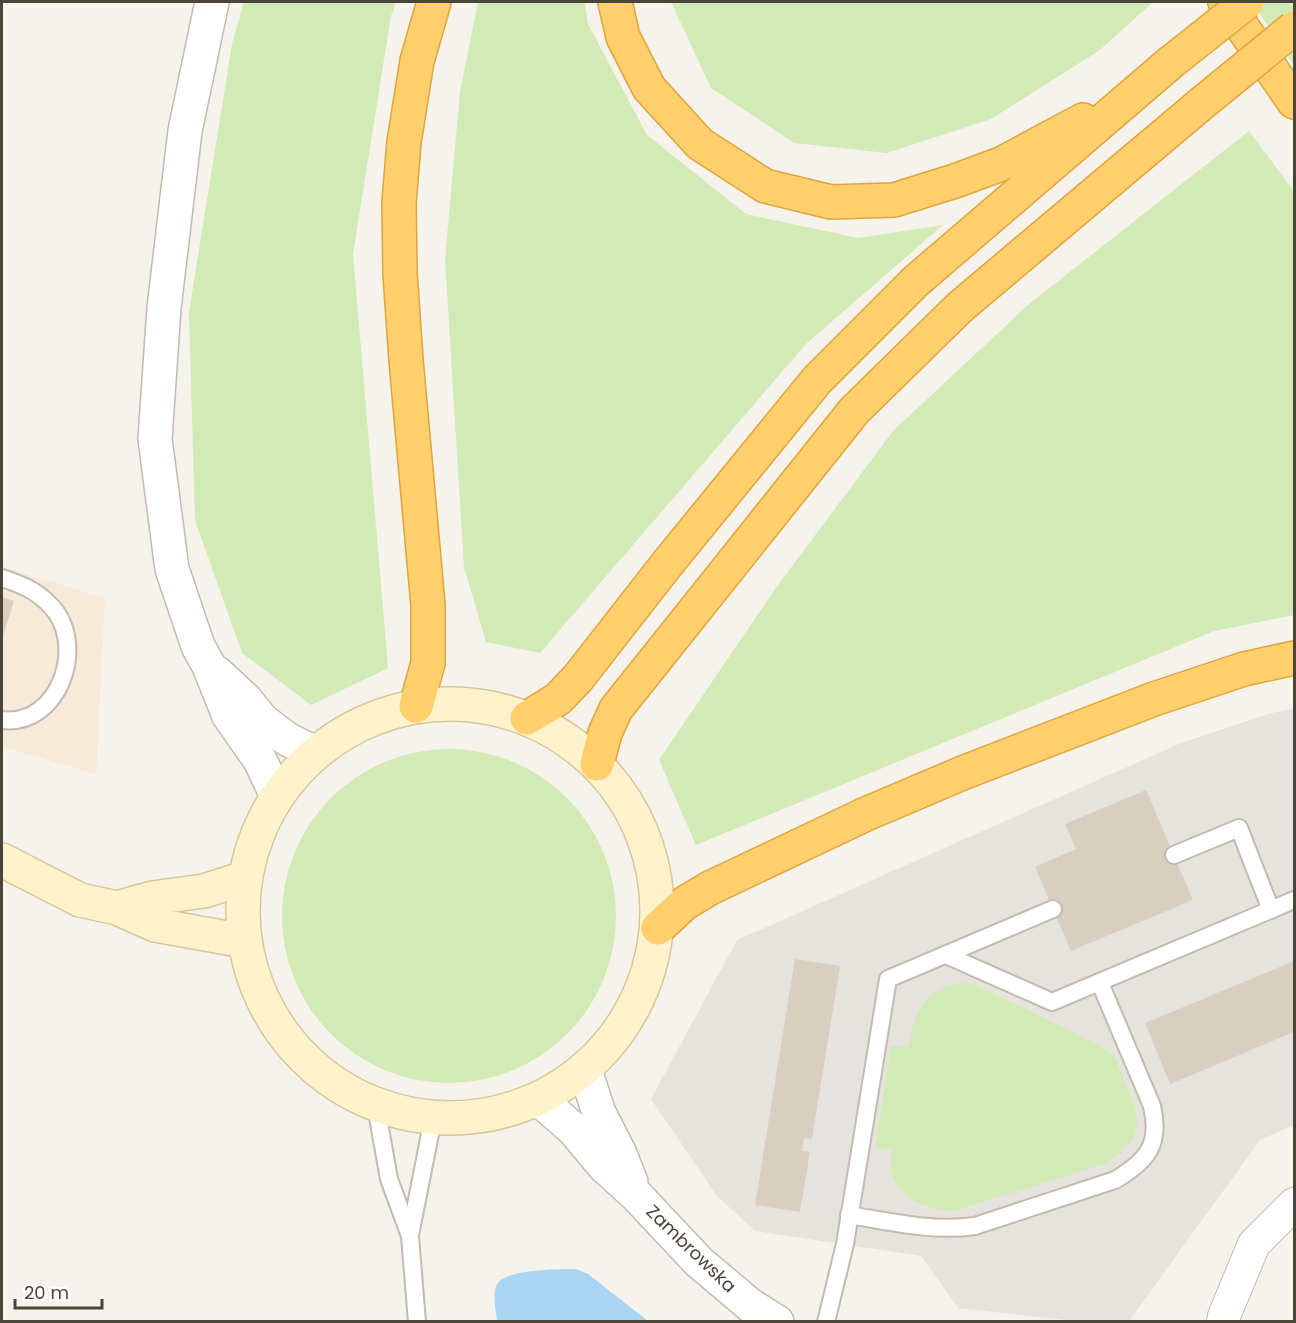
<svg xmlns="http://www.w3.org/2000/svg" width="1296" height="1323" viewBox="0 0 1296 1323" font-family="Poppins,sans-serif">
	<rect width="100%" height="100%" fill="#f6f3ec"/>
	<polygon fill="#f7ead8" points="2,567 105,598 96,774 2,747"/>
	<polygon fill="#e6e2dd" points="1294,708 1294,1125 1260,1140 1129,1321 1075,1321 958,1308 921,1256 755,1231 717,1196 651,1099 737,940 1181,743 1268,714"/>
	<g fill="#d2eab5">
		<polygon points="244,2 396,2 391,16 353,254 388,668 311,705 242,653 195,520 189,312 232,44"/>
		<polygon points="478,2 585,2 588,24 647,135 746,214 858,238 943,225 806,344 540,653 486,642 464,567 445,259 460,92"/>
		<polygon points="671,2 1153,2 1100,50 991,119 887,153 794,143 711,88"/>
		<polygon points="1252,2 1294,2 1294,65"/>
		<polygon points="1249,131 1294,191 1294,615 1214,631 696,845 659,760 775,589 893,431 1029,304"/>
		<circle cx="449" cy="916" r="167"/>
		<path d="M 967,983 L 976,985 L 1077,1034 L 1114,1055 L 1132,1099 L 1136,1112 L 1137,1125 L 1133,1138 L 1121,1153 L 1108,1163 L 953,1211 C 927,1210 895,1199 891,1169 C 891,1163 892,1156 891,1150 L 875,1147 L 891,1046 L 908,1047 C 915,1012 925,985 967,983 Z"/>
	</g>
	<polygon fill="#e5e3e0" points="840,1033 860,1037 833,1201 813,1198"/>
	<path fill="#a9d4f2" d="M 564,1269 L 576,1269 L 588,1274 L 648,1321 L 497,1321 C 496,1311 492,1294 497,1284 C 506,1270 548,1270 564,1269 Z"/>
	<g fill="#d8cfc1">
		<polygon points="2,597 14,601 2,639"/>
		<polygon points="1146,790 1193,900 1071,951 1035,867 1076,849 1065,824"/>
		<polygon points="795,959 840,966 812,1139 804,1138 802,1151 810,1152 800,1212 755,1205"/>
		<polygon points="1294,961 1294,1032 1170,1084 1145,1023"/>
	</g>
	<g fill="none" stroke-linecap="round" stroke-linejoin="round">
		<defs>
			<g id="service">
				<path d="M 2,578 C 20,584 36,590 50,605 C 88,643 60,727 2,720"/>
				<polyline points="1174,855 1239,828 1271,910"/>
				<polyline points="946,955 1052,1002 1294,900"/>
				<polyline points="376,1106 389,1179 410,1236 417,1322"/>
				<path d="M 849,1215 C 891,1222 933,1232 975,1226 L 1115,1180 C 1147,1161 1161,1145 1152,1106 L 1100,983"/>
				<polyline points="410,1235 433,1119"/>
				<polyline points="826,1322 845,1244 888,979 1053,909"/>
			</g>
			<polyline id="minor" points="1223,1322 1224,1316 1254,1244 1294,1204"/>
			<g id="tertiary">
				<polyline points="212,2 185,131 164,308 155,439 172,569 198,646 209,666 229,716 260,760 277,796"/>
				<polyline points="217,673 245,699 262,720 287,739 315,753"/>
				<polyline points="585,1070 599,1113 620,1154 631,1182"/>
				<polyline points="540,1100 573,1129 604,1166 636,1195 699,1262 750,1305 777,1322"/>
			</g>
			<g id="secondary">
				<circle cx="450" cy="911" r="207"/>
				<polyline points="2,860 80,900 117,908 155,925 244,941"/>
				<polyline points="117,908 152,898 204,891 245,878"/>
			</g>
			<g id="motorway">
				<polyline points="615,2 623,37 649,88 700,144 765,186 831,202 894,200 955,181 1001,164 1083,120"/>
				<polyline points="1225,2 1294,102"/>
				<polyline points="416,706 428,663 428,605 406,360 400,273 399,203 404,142 417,61 434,2"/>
				<polyline points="527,718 558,699 578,678 667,564 817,380 916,281 1170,63"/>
				<polyline points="597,764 605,733 616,709 854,411 960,307 1201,104"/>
				<polyline points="658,928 685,903 710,888 866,814 965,772 1154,699 1244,669 1294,658"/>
			</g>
		</defs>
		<use href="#service" stroke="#c2bbae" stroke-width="20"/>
		<use href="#minor" stroke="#c2bbae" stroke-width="34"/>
		<use href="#tertiary" stroke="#c2bbae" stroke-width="36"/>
		<use href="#secondary" stroke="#d6c79b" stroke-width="36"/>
		<use href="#motorway" stroke="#e0a43c" stroke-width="36"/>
		<use href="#service" stroke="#fff" stroke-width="16"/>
		<use href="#minor" stroke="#fff" stroke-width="32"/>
		<use href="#tertiary" stroke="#fff" stroke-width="33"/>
		<use href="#secondary" stroke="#fff3cd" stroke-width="33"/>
		<use href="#motorway" stroke="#ffcf6e" stroke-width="33"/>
		<defs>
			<g id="motorway-bridge">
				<polyline points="1170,63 1247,2"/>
				<polyline points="1201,104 1294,28"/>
			</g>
		</defs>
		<use href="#motorway-bridge" stroke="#e0a43c" stroke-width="36" stroke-linecap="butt"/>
		<use href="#motorway-bridge" stroke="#ffcf6e" stroke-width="33"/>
	</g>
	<g text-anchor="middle" stroke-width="4.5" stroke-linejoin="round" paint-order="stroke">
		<g font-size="18" fill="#4b4439" stroke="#fff">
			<text transform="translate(691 1249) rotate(44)" y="6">Zambrowska</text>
		</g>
	</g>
	<rect width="1296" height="1323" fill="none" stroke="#4b4439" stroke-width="6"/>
	<path d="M15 1299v9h87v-9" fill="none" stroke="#4b4439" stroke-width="3"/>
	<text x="24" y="1299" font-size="18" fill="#4b4439" stroke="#ffffff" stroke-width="4.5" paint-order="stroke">20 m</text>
</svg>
